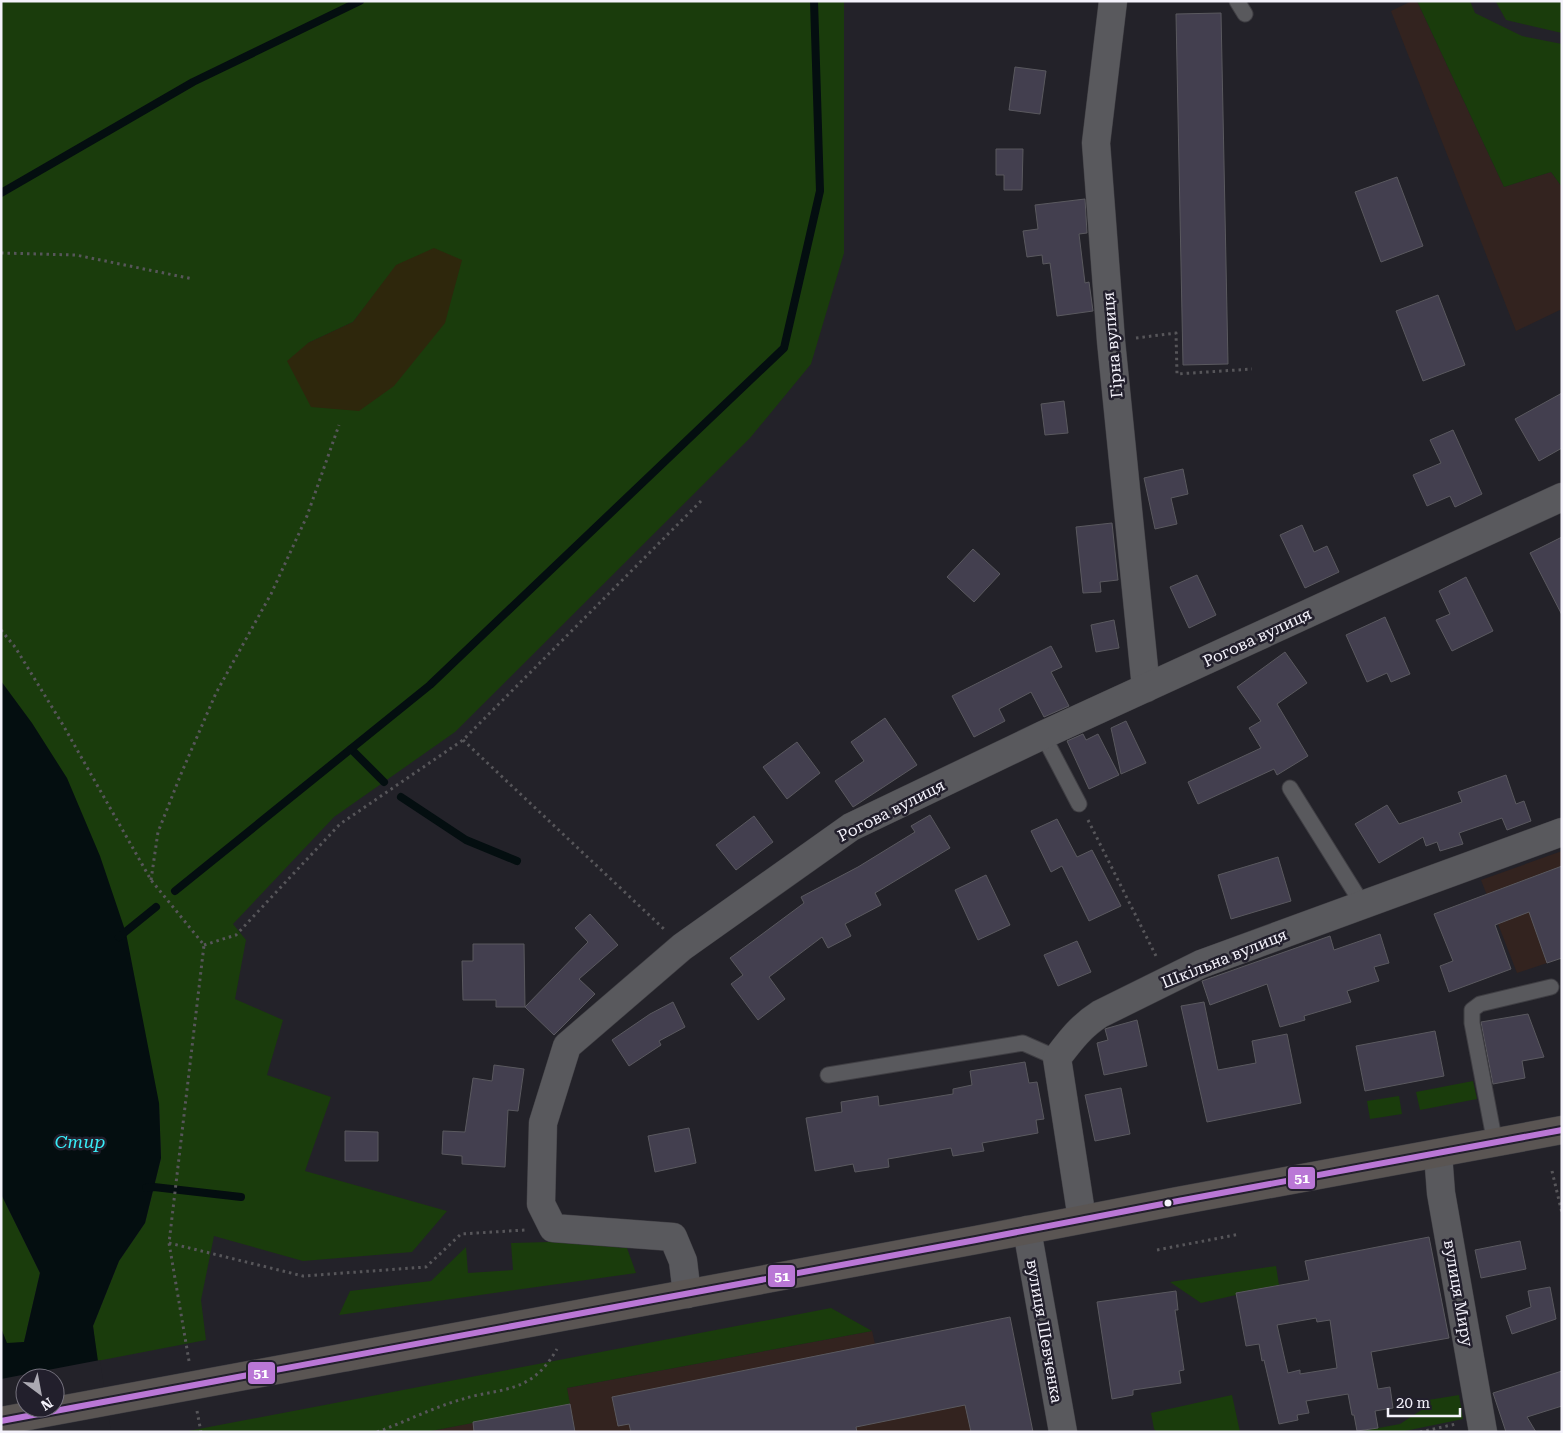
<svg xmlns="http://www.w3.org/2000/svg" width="1563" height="1433" viewBox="0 0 1563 1433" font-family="'Roboto Serif',serif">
	<rect width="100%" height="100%" fill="#232229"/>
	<g fill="#33231f">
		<polygon points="1412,1 1417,1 1504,187 1551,172 1562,187 1562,309 1516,331 1391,11"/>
		<polygon points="1562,851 1562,958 1517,973 1481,880"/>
		<polygon points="1010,1317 1033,1432 426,1432 569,1404 567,1388 872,1331 875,1344"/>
	</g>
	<g fill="#1a3c0c" fill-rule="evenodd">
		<path d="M 1,1 L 844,1 L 844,253 L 811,364 L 750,438 L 455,732 L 334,817 L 233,924 L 246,940 L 235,999 L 283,1020 L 267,1075 L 331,1097 L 305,1171 L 447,1211 L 412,1252 L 303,1261 L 214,1236 L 201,1300 L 206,1340 L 97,1361 L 93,1326 L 119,1261 L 145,1223 L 161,1158 L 159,1103 L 116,1068 L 1,741 ZM 397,265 L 311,407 L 308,343 L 353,322 Z"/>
		<polygon points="1417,1 1470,1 1475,13 1522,36 1562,44 1562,187 1551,172 1504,187"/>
		<polygon points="1498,1 1562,1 1562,33 1506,20 1496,2"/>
		<polygon points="1473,1081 1477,1099 1420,1110 1416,1092"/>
		<polygon points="1399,1096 1402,1114 1370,1119 1367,1101"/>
		<polygon points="1,1194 40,1273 24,1342 6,1344 1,1328"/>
		<polygon points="550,1242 627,1248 636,1273 339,1315 350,1291 431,1281 466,1247 468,1273 513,1270 511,1243"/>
		<polygon points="1276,1266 1279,1285 1236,1293 1236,1295 1201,1303 1170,1282"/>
		<polygon points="831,1308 872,1331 567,1388 570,1404 426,1432 183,1432"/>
		<polygon points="1232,1395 1240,1432 1157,1432 1154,1429 1151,1413"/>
		<polygon points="1459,1395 1463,1419 1400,1432 1357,1432 1400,1424 1423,1409 1422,1401"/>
	</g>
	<polygon fill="#2e270c" points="434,248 462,260 445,323 394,386 359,411 311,407 287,361 308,343 353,322 396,265"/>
	<path fill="#040e10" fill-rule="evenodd" d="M 1,681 L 32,723 L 67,778 L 100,856 L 126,933 L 159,1103 L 161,1158 L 145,1223 L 119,1261 L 93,1326 L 108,1432 L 1,1432 L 1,1328 L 7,1343 L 24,1342 L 40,1273 L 1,1194 ZM 25,1378 L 55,1378 L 55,1408 L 25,1408 Z"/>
	<path fill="#232229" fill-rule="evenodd" d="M 100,1360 L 111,1432 L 1,1432 L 1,1379 ZM 25,1378 L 55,1378 L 55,1408 L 25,1408 Z"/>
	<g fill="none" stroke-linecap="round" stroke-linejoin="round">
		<g stroke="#040e10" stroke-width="8">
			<polyline points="1,193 193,82 360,1"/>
			<polyline points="351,749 384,782"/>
			<polyline points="401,797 466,840 517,861"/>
			<polyline points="175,891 430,685 784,348 820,191 814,1"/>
			<polyline points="119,937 156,907"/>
			<polyline points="146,1188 154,1187 241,1197"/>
		</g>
	</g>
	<g fill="#433f4f" stroke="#5a595f" fill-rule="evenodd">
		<polygon points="1221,13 1228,364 1183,365 1176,14"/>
		<polygon points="1015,67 1046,71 1040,114 1009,110"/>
		<polygon points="996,149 1023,149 1022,190 1004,190 1004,175 996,175"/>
		<polygon points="1397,177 1423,246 1381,262 1355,192"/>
		<polygon points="1085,199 1087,233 1079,234 1085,283 1089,282 1093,311 1057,316 1050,263 1043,264 1042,255 1027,257 1023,231 1038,229 1035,205"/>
		<polygon points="1438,295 1465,365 1423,381 1396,311"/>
		<polygon points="1562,393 1562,448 1539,461 1515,419"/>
		<polygon points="1064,401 1068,433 1045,435 1041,404"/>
		<polygon points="1453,430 1482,494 1455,507 1450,496 1427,506 1413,475 1441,463 1430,440"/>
		<polygon points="1183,469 1188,494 1171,498 1177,524 1155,529 1144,478"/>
		<polygon points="1112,523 1118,580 1100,582 1101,592 1083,593 1076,527"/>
		<polygon points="1302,525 1314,552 1327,546 1339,572 1305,588 1280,535"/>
		<polygon points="1562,537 1562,615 1530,553"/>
		<polygon points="973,549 1000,574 974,602 947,577"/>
		<polygon points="1197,575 1216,615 1189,628 1170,587"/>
		<polygon points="1466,577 1493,631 1452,651 1436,620 1450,614 1439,591"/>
		<polygon points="1385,617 1410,674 1391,682 1387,673 1367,682 1346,635"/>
		<polygon points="1114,620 1119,648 1096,652 1091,625"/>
		<polygon points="1051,646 1062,667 1051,672 1069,706 1044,717 1031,692 999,709 1005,721 974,737 952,696"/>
		<polygon points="1285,652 1307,683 1277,704 1308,756 1277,775 1274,769 1198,804 1188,782 1261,748 1249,728 1261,721 1237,687"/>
		<polygon points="885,718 917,765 853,807 835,781 864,761 851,742"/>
		<polygon points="1126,721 1146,763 1121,774 1111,728"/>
		<polygon points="1083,734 1086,740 1098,734 1119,775 1089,789 1067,741"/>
		<polygon points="797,742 820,773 787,799 763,767"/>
		<polygon points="1506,775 1516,804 1524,801 1531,821 1507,830 1502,818 1459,833 1463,844 1440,851 1437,842 1426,846 1423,837 1379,863 1355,824 1387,805 1399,824 1462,802 1458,792"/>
		<polygon points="930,815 950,848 875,893 881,905 845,924 851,936 828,948 822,937 769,977 785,999 758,1020 731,984 743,975 730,958 804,903 801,897 858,867 915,832 911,826"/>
		<polygon points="754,816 773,842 736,870 716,845"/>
		<polygon points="1057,819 1077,857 1092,850 1121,906 1089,921 1062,866 1051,872 1031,831"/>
		<polygon points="1278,857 1291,901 1231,919 1218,875"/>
		<polygon points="1562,866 1562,958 1547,963 1529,912 1495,925 1511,969 1449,992 1440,966 1453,961 1434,914"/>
		<polygon points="986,875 1010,925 978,940 955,890"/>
		<polygon points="590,914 618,945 579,979 595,994 554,1035 525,1007 588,942 575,928"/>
		<polygon points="1380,934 1389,963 1374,967 1379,981 1347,991 1351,1002 1304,1016 1305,1020 1280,1027 1267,984 1210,1005 1202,981 1330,936 1334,950"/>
		<polygon points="1077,941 1091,972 1058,986 1044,955"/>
		<polygon points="473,944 524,944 525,1007 496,1007 496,1000 463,1000 462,961 473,961"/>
		<polygon points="673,1002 685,1027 659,1041 661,1045 629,1066 612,1040 650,1014"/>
		<polygon points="1204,1002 1218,1070 1256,1063 1252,1041 1287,1034 1301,1103 1207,1122 1181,1006"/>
		<polygon points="1528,1014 1544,1057 1522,1061 1525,1078 1493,1084 1481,1022"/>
		<polygon points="1137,1020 1147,1066 1104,1075 1097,1043 1108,1040 1105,1029 1108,1028"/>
		<polygon points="1435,1031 1444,1076 1365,1091 1356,1046"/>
		<polygon points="1025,1062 1029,1083 1037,1082 1044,1119 1036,1120 1038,1133 982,1143 984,1151 953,1156 951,1148 888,1159 889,1167 855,1172 853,1164 815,1171 806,1118 842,1112 841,1102 878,1096 879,1106 953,1094 953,1089 972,1085 970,1071"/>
		<polygon points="494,1065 524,1069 518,1111 508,1110 505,1167 462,1164 462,1156 442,1154 443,1131 465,1132 473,1078 492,1081"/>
		<polygon points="1121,1088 1130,1134 1095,1141 1085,1095"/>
		<polygon points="689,1128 696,1163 655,1172 648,1136"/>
		<polygon points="345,1131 378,1132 378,1161 345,1161"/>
		<path d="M 1429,1237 L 1449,1338 L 1371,1352 L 1378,1389 L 1390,1387 L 1393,1408 L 1375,1411 L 1378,1428 L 1357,1431 L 1354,1415 L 1352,1415 L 1348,1394 L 1306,1401 L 1309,1413 L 1297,1415 L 1298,1420 L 1279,1424 L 1264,1360 L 1262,1361 L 1259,1344 L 1246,1346 L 1236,1293 L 1309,1280 L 1305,1261 ZM 1316,1318 L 1317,1322 L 1330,1320 L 1337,1368 L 1300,1374 L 1300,1370 L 1288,1373 L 1277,1325 Z"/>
		<polygon points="1520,1241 1526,1269 1481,1278 1475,1250"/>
		<polygon points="1550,1287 1556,1319 1512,1334 1506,1316 1531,1307 1528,1291"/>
		<polygon points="1176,1291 1178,1310 1175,1310 1184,1370 1179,1371 1181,1383 1133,1390 1133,1395 1112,1399 1097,1302"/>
		<polygon points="1010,1317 1033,1432 971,1432 965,1405 856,1427 857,1432 631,1432 629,1424 618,1426 612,1397"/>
		<polygon points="1562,1371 1562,1406 1527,1417 1536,1432 1506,1432 1493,1393"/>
		<polygon points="570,1404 575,1432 474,1432 473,1422"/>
	</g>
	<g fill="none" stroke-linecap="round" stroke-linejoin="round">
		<defs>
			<g id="lane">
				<polyline points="1237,1 1245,14"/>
				<polyline points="1043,735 1079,804"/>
				<polyline points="1290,788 1363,905"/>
				<polyline points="828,1075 1023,1043 1057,1058"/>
				<polyline points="1495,1143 1472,1023 1472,1010 1480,1004 1551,987"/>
			</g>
			<g id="street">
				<polyline points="1113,1 1096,143 1111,341 1146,688"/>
				<polyline points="1438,1154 1441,1193 1483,1432"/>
				<path d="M 1082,1219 L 1057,1058 C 1070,1041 1081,1026 1100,1014 L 1201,964 L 1562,832"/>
				<polyline points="1027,1230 1063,1432"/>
				<polyline points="687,1294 683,1261 673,1237 553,1228 541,1204 543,1123 567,1046 682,947 851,827 1043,735 1562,497"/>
			</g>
			<polyline id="primary" points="347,1357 976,1240 1178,1201 1562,1130"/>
		</defs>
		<use href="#lane" stroke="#3f3e43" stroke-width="17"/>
		<use href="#street" stroke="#3f3e43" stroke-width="29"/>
		<use href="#primary" stroke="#3f3e43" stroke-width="29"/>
		<g stroke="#57565a" stroke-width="3" stroke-dasharray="2.5 4" stroke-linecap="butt">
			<polyline points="1,253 76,255 193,279"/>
			<polyline points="1136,338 1176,333 1177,374 1252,369"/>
			<polyline points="1,630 15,647 63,725 151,880 204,945 169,1243 189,1361"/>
			<polyline points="463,740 665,930"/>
			<polyline points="1088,820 1157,958"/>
			<polyline points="151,880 158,832 181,774 216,693 271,594 307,516 339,425"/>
			<polyline points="204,945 236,935 340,824 463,740 701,501"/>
			<polyline points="1552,1171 1562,1213"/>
			<polyline points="169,1243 303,1276 426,1267 461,1234 525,1230"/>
			<polyline points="1157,1250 1240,1234"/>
			<polyline points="197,1411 201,1432"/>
			<path d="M 377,1432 C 405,1422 434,1407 463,1399 C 484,1392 510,1392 529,1380 C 541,1373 550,1361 557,1349"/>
			<polyline points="1420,1432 1456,1424"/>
		</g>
		<use href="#lane" stroke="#59595d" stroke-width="15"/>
		<use href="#street" stroke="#59595d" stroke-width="28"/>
		<use href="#primary" stroke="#5a5553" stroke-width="28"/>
		<defs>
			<polyline id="primary-bridge" points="1,1421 347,1357"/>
		</defs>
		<use href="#primary-bridge" stroke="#3f3e43" stroke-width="29" stroke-linecap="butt"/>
		<use href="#primary-bridge" stroke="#5a5553" stroke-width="28"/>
		<defs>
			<polyline id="bus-1" points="1,1421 976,1240 1178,1201 1562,1130"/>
		</defs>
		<use href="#bus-1" stroke="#221f2c" stroke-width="10"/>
		<use href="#bus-1" stroke="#ba77d6" stroke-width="6"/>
	</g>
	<circle fill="#f4f2fb" stroke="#221f2c" stroke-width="2" cx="1168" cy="1203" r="4.5"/>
	<g text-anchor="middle" stroke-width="5" stroke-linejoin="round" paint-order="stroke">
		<g font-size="16" fill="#f4f2fb" stroke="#221f2c">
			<text transform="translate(1112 345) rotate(-95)" y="6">Гірна вулиця</text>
			<text transform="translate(1257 637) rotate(-25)" y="6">Рогова вулиця</text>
			<text transform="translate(891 810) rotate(-27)" y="6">Рогова вулиця</text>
			<text transform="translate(1224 958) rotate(-22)" y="6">Шкільна вулиця</text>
			<text transform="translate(1459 1293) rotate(80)" y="6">вулиця Миру</text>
			<text transform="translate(1045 1331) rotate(80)" y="6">вулиця Шевченка</text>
		</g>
		<g font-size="18" font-style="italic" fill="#38ecf8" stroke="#221f2c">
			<text x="80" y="1148">Стир</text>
		</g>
	</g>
	<g stroke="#221f2c" stroke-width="2">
		<rect x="1287" y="1166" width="29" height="24" rx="5" fill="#ba77d6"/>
		<rect x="767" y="1264" width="29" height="24" rx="5" fill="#ba77d6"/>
		<rect x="247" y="1361" width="29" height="24" rx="5" fill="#ba77d6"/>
	</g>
	<g font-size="14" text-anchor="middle" font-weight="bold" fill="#fff">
		<text x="1302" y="1183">51</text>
		<text x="782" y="1281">51</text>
		<text x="261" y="1378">51</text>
	</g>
	<rect width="1563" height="1433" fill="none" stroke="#f4f2fb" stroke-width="5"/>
	<g transform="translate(40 1393) rotate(148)"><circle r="24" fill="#221f2c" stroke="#76737f"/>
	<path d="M0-4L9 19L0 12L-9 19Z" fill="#aba9b2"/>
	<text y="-8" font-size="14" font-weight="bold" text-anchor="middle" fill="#f4f2fb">N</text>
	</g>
	<path d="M1388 1408v8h72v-8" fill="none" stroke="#f4f2fb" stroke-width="2.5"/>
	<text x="1396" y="1408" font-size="15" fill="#f4f2fb" stroke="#221f2c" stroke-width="4" paint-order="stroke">20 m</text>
</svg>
